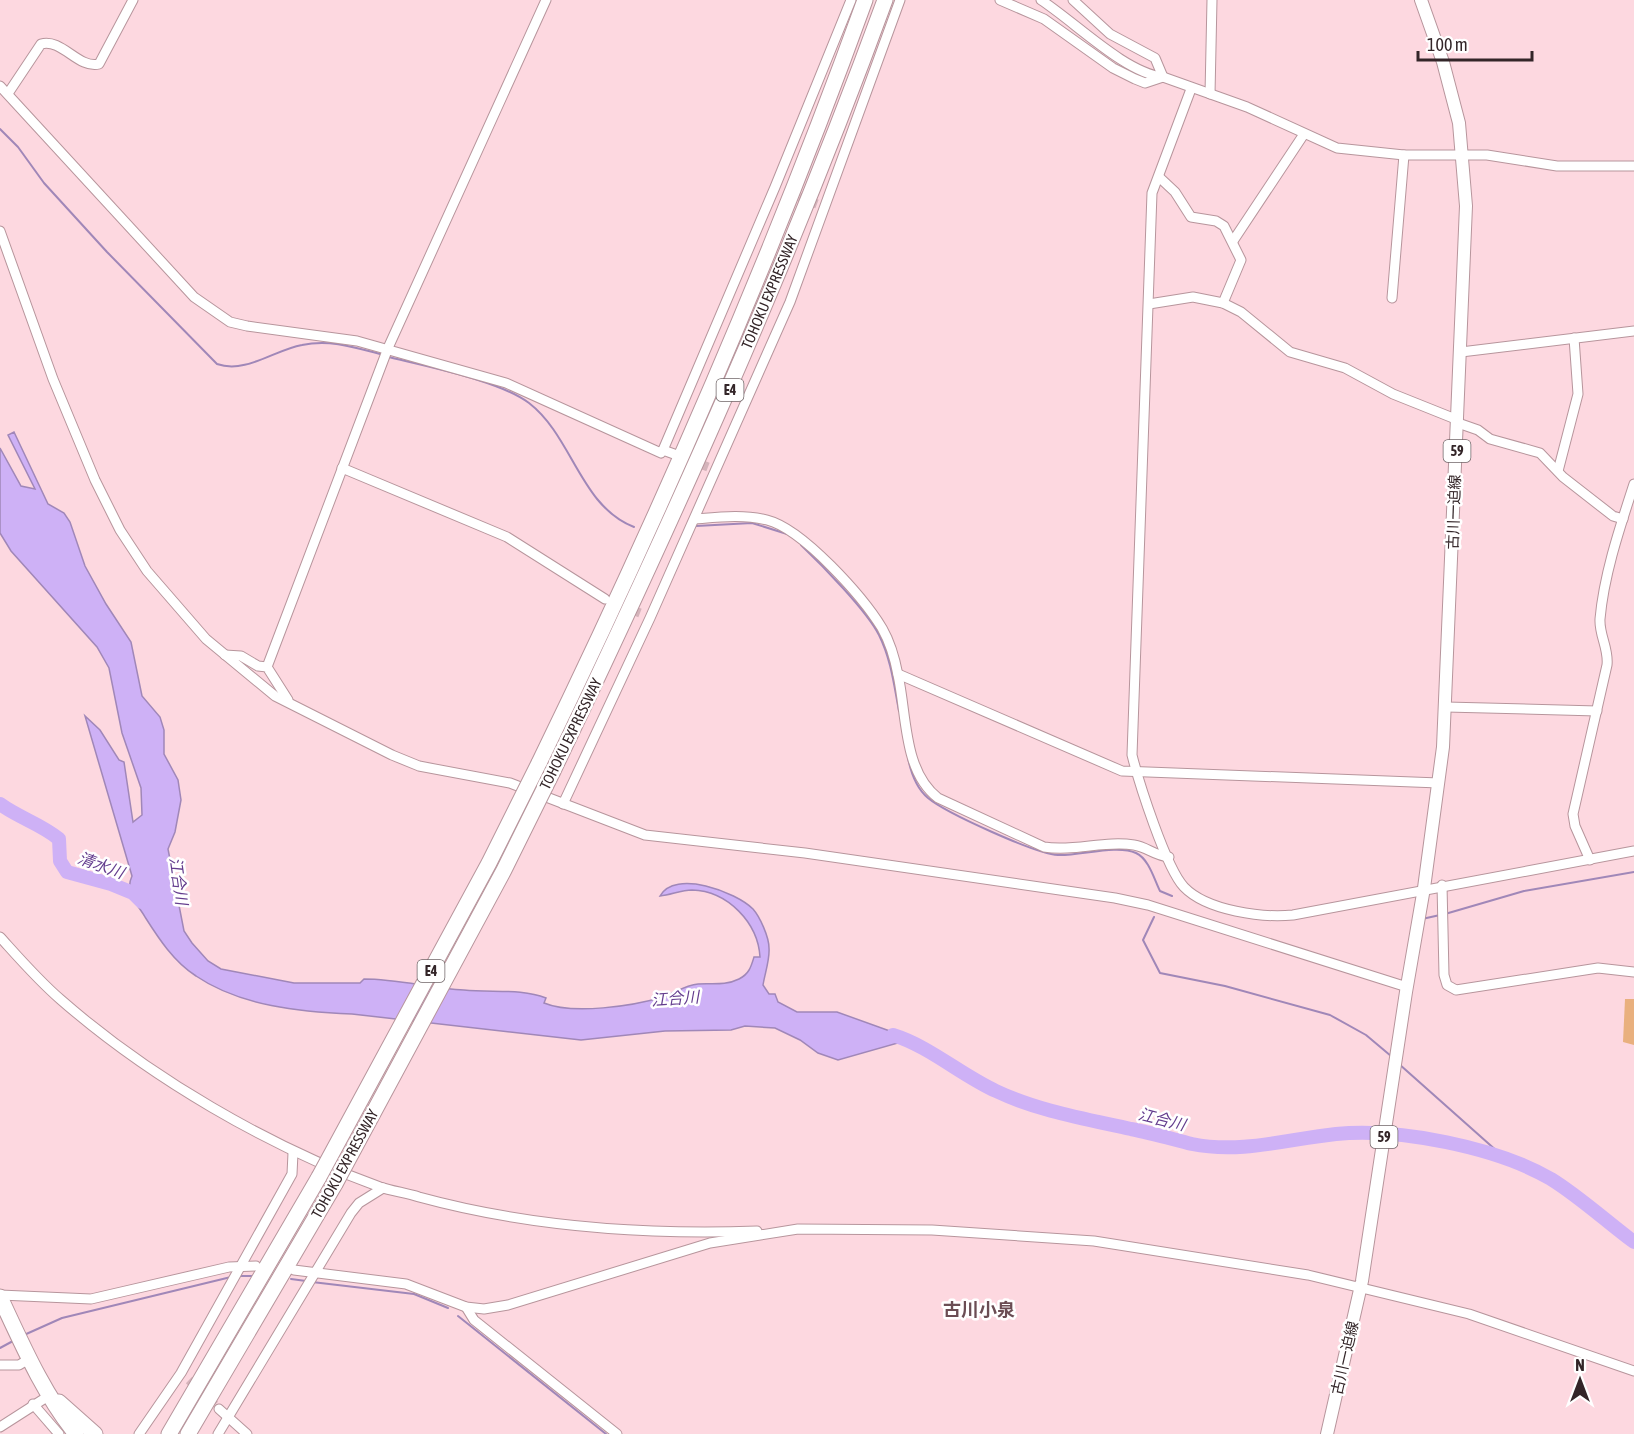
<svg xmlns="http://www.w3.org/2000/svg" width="1634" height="1434" viewBox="0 0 1634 1434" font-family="'Asap Condensed','Noto Sans JP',sans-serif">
	<rect width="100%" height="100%" fill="#fdd8e0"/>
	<polygon fill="#e9b07e" points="1625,999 1634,999 1634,1045 1623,1042"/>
	<path fill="#ceb1f6" stroke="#a087b8" stroke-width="1.5" d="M 14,432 L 48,504 L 64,513 L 70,522 L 85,566 L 106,604 L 131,642 L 142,696 L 160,717 L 164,730 L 164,754 L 178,780 L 181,800 L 175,832 L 168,849 L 184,931 L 192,943 L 208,961 L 221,969 L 294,983 L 360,983 L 364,979 C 398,979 430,988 464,990 C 491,993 521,988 546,998 L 544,1003 C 573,1015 633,1006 663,997 C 674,993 686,985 698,984 C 712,983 725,986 739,979 C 749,974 751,967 754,957 L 760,957 C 758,923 728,891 692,890 C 681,890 671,895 660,896 C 675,869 736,892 753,909 C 760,917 769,937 769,948 C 770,959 765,973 763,985 L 769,994 L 775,994 L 778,1002 L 797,1012 L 837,1012 L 912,1039 L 838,1060 L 818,1053 L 800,1040 L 775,1028 L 745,1026 L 731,1030 L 665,1031 L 581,1040 L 352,1014 C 301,1012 240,1006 196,976 C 174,962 159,939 145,917 C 137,903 124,893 132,876 L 85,716 L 100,730 L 119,760 L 124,762 L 133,822 L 142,815 L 141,788 L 122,733 L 109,668 L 97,647 L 11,551 L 0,533 L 0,448 L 21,486 L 35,489 L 8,435 Z"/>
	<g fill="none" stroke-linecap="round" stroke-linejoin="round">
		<g stroke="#a087b8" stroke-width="2">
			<path d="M 0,129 L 18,147 L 44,183 L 107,252 L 217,364 C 246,374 274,350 302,345 C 329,339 354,347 380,354"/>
			<path d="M 389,357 C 427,367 498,380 529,403 C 573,437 580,506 634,527"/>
			<polyline points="696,526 752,523 787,534"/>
			<path d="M 801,545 C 822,565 867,611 879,635 C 891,659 894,685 899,711"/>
			<path d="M 908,758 C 911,773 916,788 928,798 C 946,813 1036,854 1058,855 C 1080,856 1117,844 1136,853 C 1149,859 1154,879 1160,891 L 1172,896"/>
			<polyline points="1445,914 1524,891 1634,872"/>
			<polyline points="1154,917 1143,940 1160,973 1225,986 1330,1015 1366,1035 1391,1056"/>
			<polyline points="1422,919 1440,915"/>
			<polyline points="1399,1064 1507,1160"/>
			<polyline points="240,1276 255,1276"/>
			<polyline points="291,1279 306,1281"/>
			<polyline points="312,1282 414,1294 448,1308"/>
			<polyline points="458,1316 606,1434"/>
			<polyline points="24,1335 62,1318 231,1277"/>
			<polyline points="0,1348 13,1341"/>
		</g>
		<g stroke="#ceb1f6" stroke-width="14">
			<path d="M 0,804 C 19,818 41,824 59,839 L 60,861 L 67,872 L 111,884 L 133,893 L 142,902"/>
			<path d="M 893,1035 C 929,1046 961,1075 996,1091 C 1038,1111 1086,1119 1131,1129 C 1152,1133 1172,1139 1192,1144 C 1241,1154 1288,1139 1336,1134 C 1399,1128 1496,1147 1551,1179 C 1580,1197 1607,1222 1634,1242"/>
		</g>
		<g stroke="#d5b4bb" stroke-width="9" stroke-dasharray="9 4.5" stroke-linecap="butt">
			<polyline points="787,192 817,204"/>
			<polyline points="677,455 708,467"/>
			<polyline points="610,601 640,613"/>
			<polyline points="189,1380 219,1409"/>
		</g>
		<defs>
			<g id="minor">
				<polyline points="1000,0 1044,19 1113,68 1135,79 1145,83 1163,77 1155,58 1110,34 1073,0"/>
				<path d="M 1041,0 C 1075,22 1125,73 1163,77 L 1247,107 L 1337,148 L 1404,155 L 1487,155 L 1557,166 L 1634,166"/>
				<polyline points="0,86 194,297 230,322 247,326 357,341 506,383 661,453 663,450 674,454"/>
				<path d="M 1191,89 L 1152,193 L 1132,755 C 1139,783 1166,868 1184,887 C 1207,911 1263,918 1293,915 L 1634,851"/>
				<path d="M 9,92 L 41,44 C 62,38 78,69 99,64 L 133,0"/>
				<polyline points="1210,94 1212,0"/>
				<polyline points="1159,177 1175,192 1191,217 1216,221 1224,226 1241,260 1223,303"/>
				<polyline points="0,231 53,379 95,480 120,530 147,571 206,639 275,696 392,755 419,766 510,783 645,835 805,853 1115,898 1148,905 1407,987"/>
				<polyline points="1233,241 1304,134"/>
				<polyline points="1392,298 1404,155"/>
				<polyline points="1149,304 1193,297 1223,303 1241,312 1290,352 1345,368 1393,394 1458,420"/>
				<polyline points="1461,352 1634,331"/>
				<polyline points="1458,423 1478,430 1490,439 1540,453 1563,477 1613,516 1623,519"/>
				<polyline points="663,450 775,187 851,0"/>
				<polyline points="342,468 507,537 605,599"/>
				<polyline points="1558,471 1578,394 1574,338"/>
				<path d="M 695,519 C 719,517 744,514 767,520 C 803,529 863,597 882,628 C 890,642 895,659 898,675 C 907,715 903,771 938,798 L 1044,847 C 1074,852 1105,840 1134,845 C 1147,847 1155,856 1169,857"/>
				<polyline points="225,655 241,656 258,666 267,667 288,700"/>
				<polyline points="267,667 388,348 546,0"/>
				<polyline points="898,674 1122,771 1439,783"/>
				<polyline points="1446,707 1597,711"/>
				<polyline points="563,804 650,618 790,302 900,0"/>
				<path d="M 1590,860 L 1575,826 L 1573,814 L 1607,665 C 1609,649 1599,635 1600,619 C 1604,574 1620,527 1634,484"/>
				<polyline points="1442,885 1444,975 1447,985 1456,990 1598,968 1634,972"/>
				<path d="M 0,937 C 19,958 38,980 60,999 C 149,1077 269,1147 380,1187 C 392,1191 406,1193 419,1197 C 529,1227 643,1235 757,1231"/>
				<polyline points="294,1270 406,1284 466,1307 484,1309 508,1305 710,1243 798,1229 932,1230 1094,1241 1308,1275 1469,1314 1634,1371"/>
				<polyline points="0,1295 91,1299 229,1267 256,1266"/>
				<polyline points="466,1307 474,1320 617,1434"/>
				<polyline points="0,1365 19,1365 29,1359"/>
				<polyline points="33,1404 59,1434"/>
				<polyline points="219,1409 247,1434"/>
				<polyline points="0,1427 50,1395"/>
				<polyline points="139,1434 181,1373 292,1174 293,1153"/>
				<polyline points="218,1434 351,1213 359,1203 383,1188"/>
			</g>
			<polyline id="major" points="1327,1434 1362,1281 1406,992 1424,888 1443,747 1466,206 1459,123 1443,62 1421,0"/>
			<g id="highway">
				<path d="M 539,763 C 660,514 771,260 865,0"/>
				<path id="s1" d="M 553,771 C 674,518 789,263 885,0"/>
				<path d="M 0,1297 C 22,1344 43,1393 76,1434"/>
				<polyline points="59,1402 95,1434"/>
				<polyline points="169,1434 319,1177"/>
				<polyline points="188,1434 335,1184"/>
			</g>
		</defs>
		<use href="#minor" stroke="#b7959c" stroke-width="11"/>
		<use href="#major" stroke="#b7959c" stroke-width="14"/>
		<use href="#highway" stroke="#b7959c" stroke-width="17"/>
		<use href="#minor" stroke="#fff" stroke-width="9"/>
		<use href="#major" stroke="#fff" stroke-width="12"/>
		<use href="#highway" stroke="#fff" stroke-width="15"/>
		<defs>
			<g id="highway-bridge">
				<polyline points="319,1177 489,863 539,763"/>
				<polyline points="335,1184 504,870 553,771"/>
			</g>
		</defs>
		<use href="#highway-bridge" stroke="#b7959c" stroke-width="17" stroke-linecap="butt"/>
		<use href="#highway-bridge" stroke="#fff" stroke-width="15"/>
	</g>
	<g text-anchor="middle" stroke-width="5" stroke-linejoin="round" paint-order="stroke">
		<g fill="#fff" stroke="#706668" stroke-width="1.5">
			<rect x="716.5" y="379" width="27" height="22" rx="4.5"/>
			<rect x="1443.5" y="440" width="27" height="22" rx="4.5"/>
			<rect x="417.5" y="960" width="27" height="22" rx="4.5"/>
			<rect x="1370.5" y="1126" width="27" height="22" rx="4.5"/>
		</g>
		<g font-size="14" font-weight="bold" fill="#332528">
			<text x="730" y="395">E4</text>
			<text x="1457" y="456">59</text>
			<text x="431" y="976">E4</text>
			<text x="1384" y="1142">59</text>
		</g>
		<g font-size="15" fill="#332528" stroke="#fff">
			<text dy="5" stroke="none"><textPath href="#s1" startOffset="526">TOHOKU EXPRESSWAY</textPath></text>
			<text transform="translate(1454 512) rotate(-88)" y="5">古川一迫線</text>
			<text transform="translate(571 734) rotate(-64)" y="5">TOHOKU EXPRESSWAY</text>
			<text transform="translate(345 1164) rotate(-61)" y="5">TOHOKU EXPRESSWAY</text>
			<text transform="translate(1345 1358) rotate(-77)" y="5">古川一迫線</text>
		</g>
		<g font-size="16" font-style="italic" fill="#643d8e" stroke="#fff">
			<text transform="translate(101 865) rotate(20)" y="6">清水川</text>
			<text transform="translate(179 881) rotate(82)" y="6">江合川</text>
			<text transform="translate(675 998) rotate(-4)" y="6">江合川</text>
			<text transform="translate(1162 1119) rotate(14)" y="6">江合川</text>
		</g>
		<g font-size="18" font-weight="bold" fill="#6b4d54" stroke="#fff">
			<text x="979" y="1316">古川小泉</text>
		</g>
	</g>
	<g transform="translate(1580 1380)" stroke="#ffffff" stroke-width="4.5" paint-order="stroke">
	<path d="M0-4.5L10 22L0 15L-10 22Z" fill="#332528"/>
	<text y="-9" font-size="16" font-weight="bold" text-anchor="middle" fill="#332528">N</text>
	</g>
	<path d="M1418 51v9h114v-9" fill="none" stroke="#332528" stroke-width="3"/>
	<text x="1427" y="51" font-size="18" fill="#332528" stroke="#ffffff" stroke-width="4.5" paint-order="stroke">100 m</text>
</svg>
